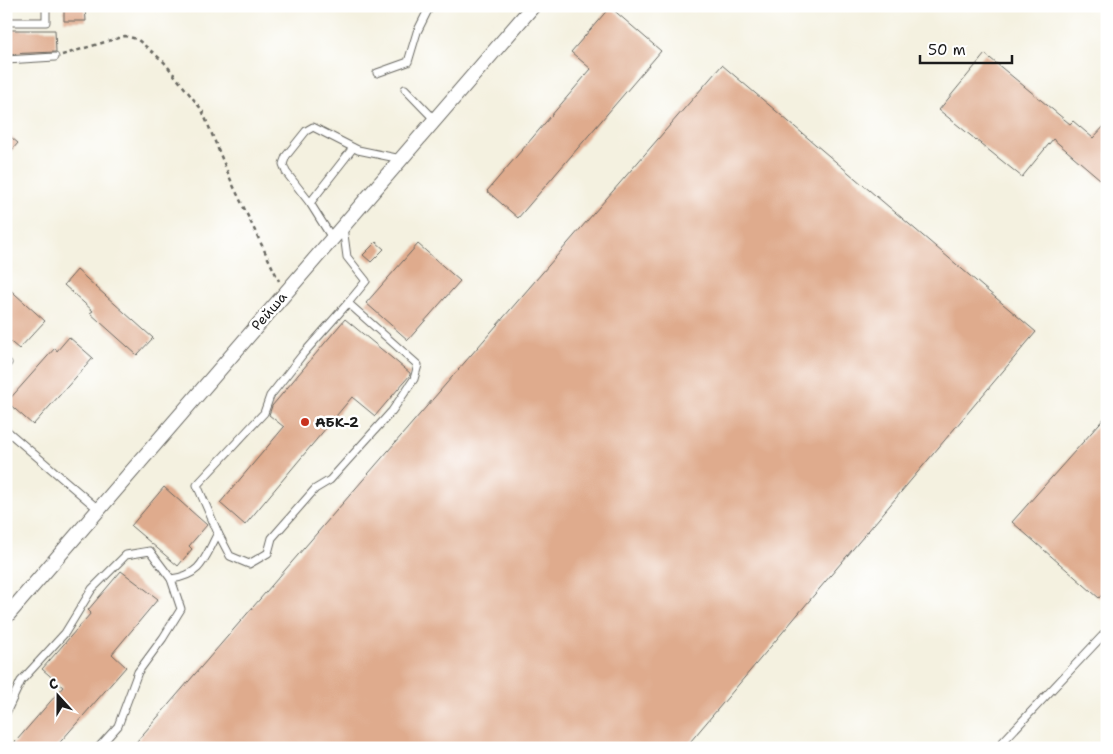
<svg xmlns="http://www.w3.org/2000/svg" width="1113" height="754" viewBox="0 0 1113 754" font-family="'Shantell Sans',sans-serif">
	<rect width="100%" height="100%" fill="#fff"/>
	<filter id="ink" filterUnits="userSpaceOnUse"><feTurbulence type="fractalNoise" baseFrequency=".02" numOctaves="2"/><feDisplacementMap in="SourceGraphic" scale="10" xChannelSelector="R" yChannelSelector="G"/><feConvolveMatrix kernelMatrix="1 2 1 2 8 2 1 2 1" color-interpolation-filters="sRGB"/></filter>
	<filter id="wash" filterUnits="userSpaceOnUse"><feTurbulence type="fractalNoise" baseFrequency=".0096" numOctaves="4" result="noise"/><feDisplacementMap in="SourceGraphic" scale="20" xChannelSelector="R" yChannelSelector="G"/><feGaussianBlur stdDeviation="1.12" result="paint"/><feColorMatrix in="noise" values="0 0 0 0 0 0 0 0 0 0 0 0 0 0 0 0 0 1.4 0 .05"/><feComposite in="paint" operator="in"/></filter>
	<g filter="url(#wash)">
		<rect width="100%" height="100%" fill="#f4f1e0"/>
		<g id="blocks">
			<g fill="#dfab8d">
				<polygon points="64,6 85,6 86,21 64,21"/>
				<polygon points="610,7 661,51 518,218 487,191 591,69 571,52"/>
				<polygon points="6,30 55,30 56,52 6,54"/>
				<polygon points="985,54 1070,124 1073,121 1093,138 1107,123 1107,185 1053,139 1022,177 939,110"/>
				<polygon points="722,65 1036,332 685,748 131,748"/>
				<polygon points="6,133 18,143 6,157"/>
				<polygon points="376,242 384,249 371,262 363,255"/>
				<polygon points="418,244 460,281 408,340 366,303"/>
				<polygon points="77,270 153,338 137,355 90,313 93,311 64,285"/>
				<polygon points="6,286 45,321 19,349 6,338"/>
				<polygon points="345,319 410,373 410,375 375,416 352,397 245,525 220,503 284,427 269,415 272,406"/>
				<polygon points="69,337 93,358 33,425 7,402 55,348 57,351"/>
				<polygon points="1107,415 1107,589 1099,598 1012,522"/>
				<polygon points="164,487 207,525 189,546 192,549 178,566 131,526"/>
				<polygon points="121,571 158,599 112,654 126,667 55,748 10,748 63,687 42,669 91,613 88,610"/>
			</g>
		</g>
	</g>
	<g filter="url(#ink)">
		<use href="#blocks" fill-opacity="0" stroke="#686761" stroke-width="1"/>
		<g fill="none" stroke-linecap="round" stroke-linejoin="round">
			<defs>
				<g id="service">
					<polyline points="6,22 46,22 46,6"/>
					<polyline points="6,60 55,57"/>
					<polyline points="377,73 408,62 417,32 430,6"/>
					<polyline points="405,89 435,120"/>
					<polyline points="310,203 353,148"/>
					<polyline points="332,238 310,203 286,172 283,164 286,156 306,131 313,127 358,150 401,159"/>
					<polyline points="6,362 8,363 6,365"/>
					<polyline points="6,430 98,509"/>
					<polyline points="218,533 230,556 249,564 268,553 272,538 315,489 330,480 392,411 414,379 418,365 348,303 366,281 347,257 343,227"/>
					<path d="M 171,579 C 202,575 204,559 218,533 L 197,485 L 264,413 L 270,396 L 303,354 L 348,303"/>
					<polyline points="6,713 21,681 65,633 92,589 126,555 150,551 171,579 181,609 163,638 138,672 118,726 98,748"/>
					<polyline points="997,748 1107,631"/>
				</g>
				<polyline id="minor" points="6,617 533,6"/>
			</defs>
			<use href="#service" stroke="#686761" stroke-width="9"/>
			<use href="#minor" stroke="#686761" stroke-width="16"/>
			<polyline stroke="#686761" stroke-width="2.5" stroke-dasharray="4 4" stroke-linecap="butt" points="62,55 125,36 137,39 164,62 202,110 232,183 279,281"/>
			<use href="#service" stroke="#fff" stroke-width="7"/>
			<use href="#minor" stroke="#fff" stroke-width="14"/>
		</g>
	</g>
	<circle fill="#c8321e" stroke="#fff" stroke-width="2" cx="305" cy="422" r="5"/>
	<g text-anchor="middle" stroke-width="5" stroke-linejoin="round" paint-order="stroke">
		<g font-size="14" fill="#1c1c1c" stroke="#fff">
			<text transform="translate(269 311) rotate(-49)" y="5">Рейша</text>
		</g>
		<g font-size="14" font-weight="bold" fill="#1c1c1c" stroke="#fff" text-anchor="start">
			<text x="315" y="427">АБК-2</text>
		</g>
	</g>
	<rect width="1113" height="754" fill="none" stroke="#fff" stroke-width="25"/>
	<g transform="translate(58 696) rotate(339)" stroke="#ffffff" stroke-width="4" paint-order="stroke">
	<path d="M0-4L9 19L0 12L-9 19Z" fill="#1c1c1c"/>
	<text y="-8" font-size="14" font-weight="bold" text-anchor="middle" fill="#1c1c1c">С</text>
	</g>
	<path d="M920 55v8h92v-8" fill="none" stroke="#1c1c1c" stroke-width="2.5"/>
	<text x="928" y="55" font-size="15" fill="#1c1c1c" stroke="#ffffff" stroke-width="4" paint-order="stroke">50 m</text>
</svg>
